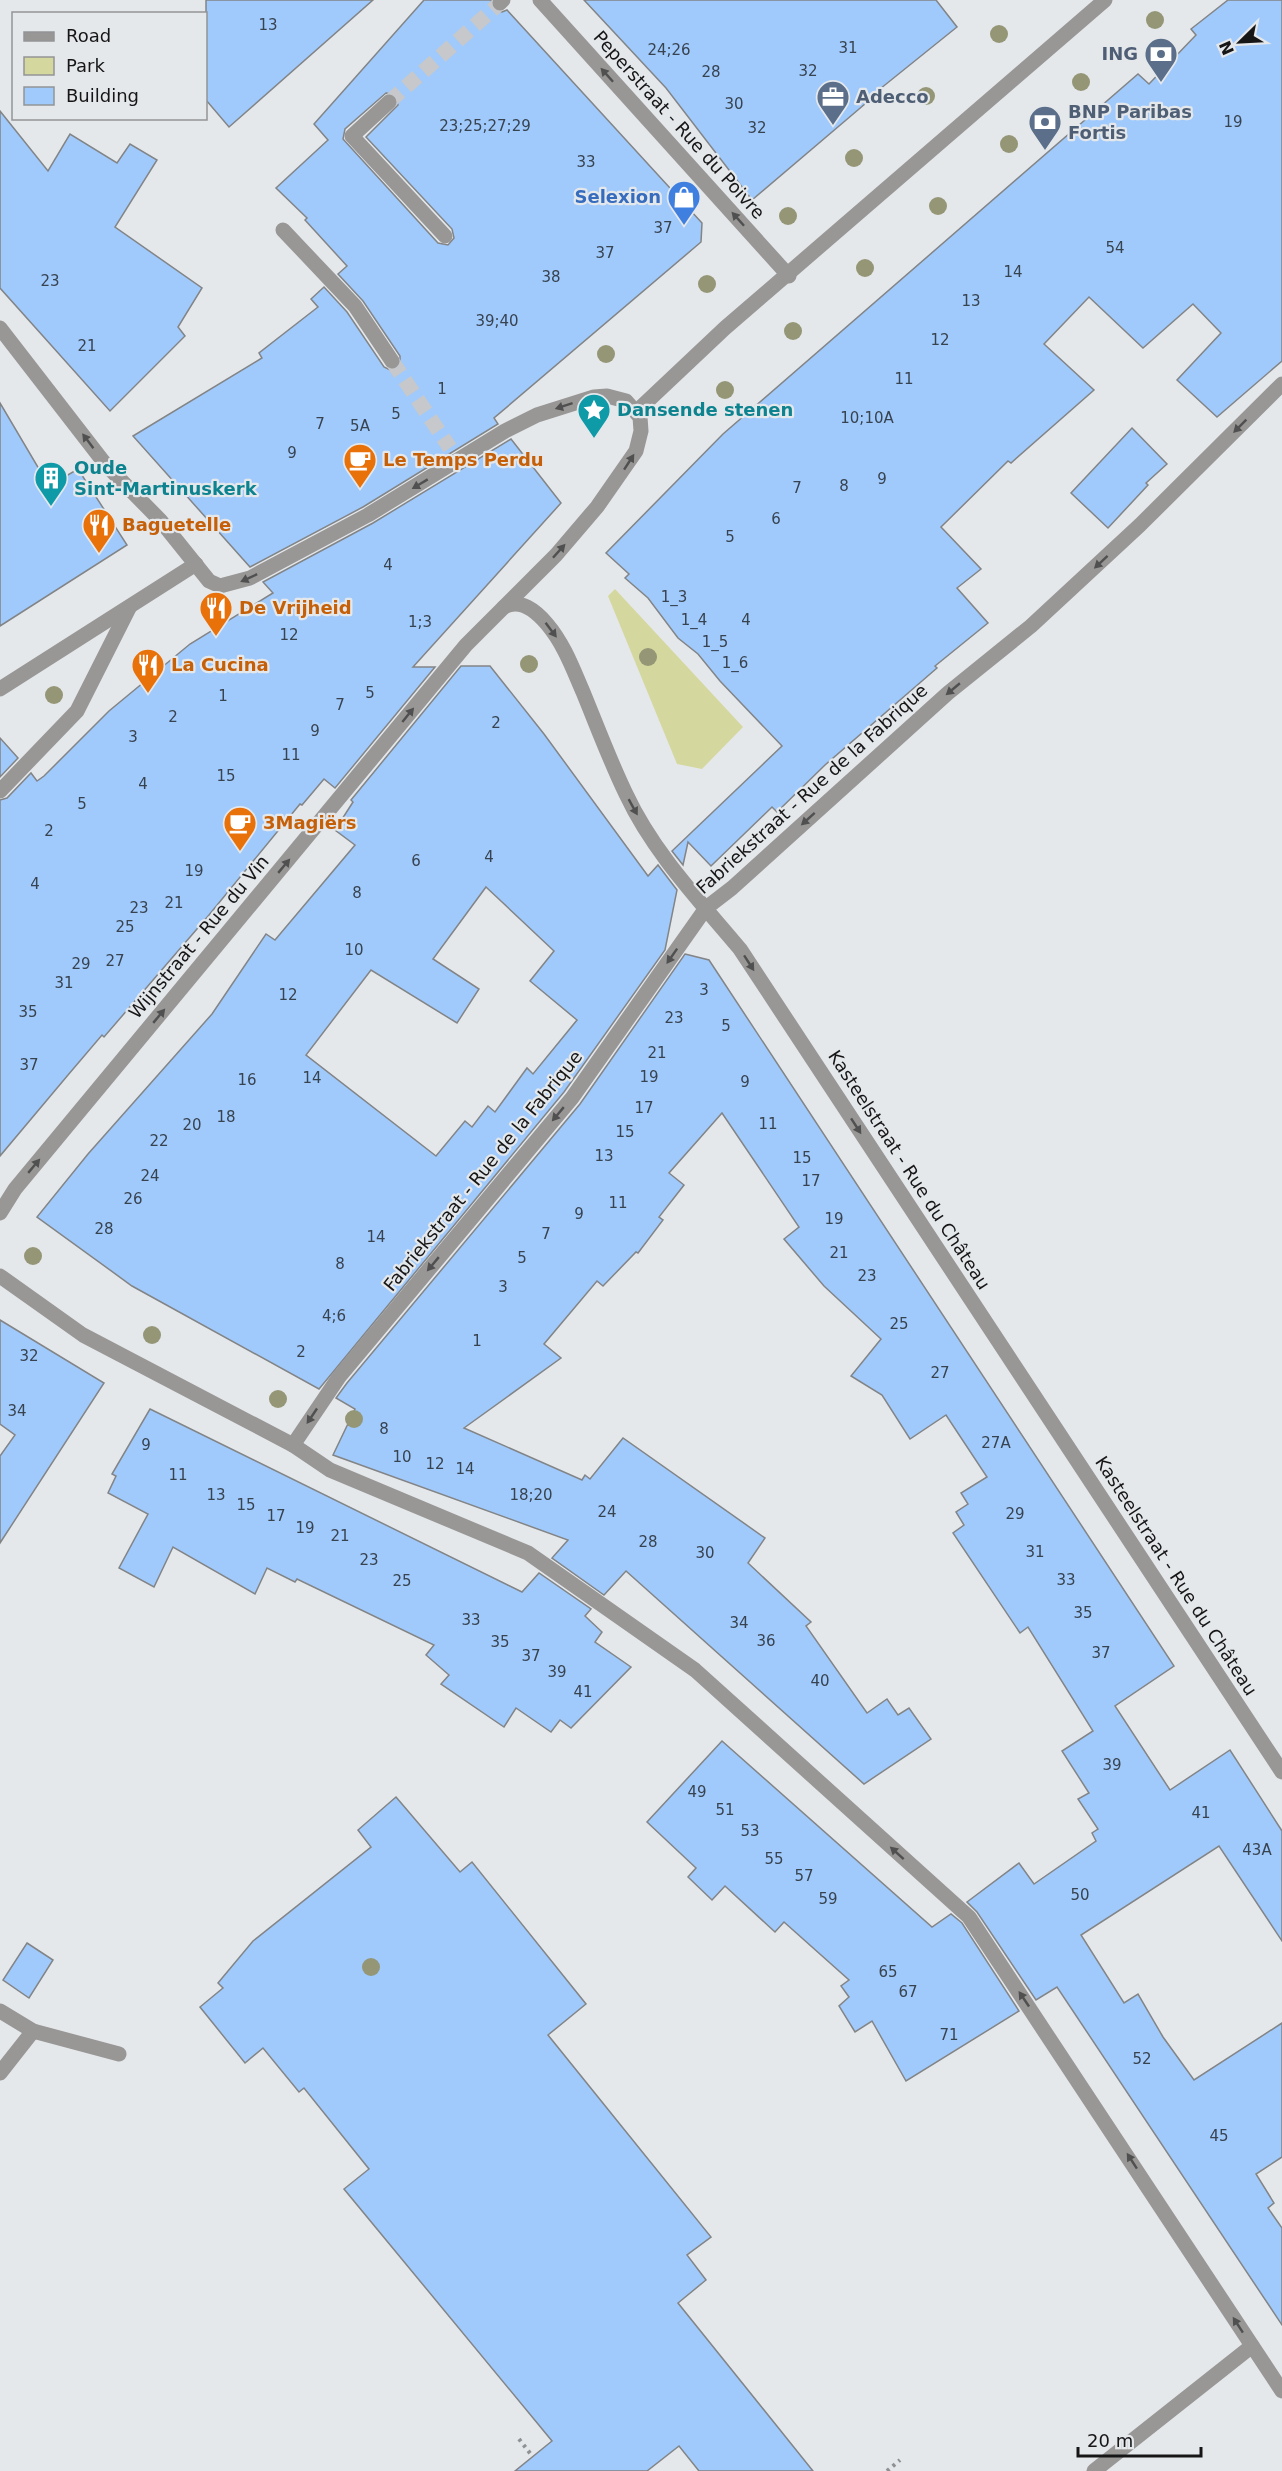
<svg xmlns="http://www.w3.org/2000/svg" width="1282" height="2471" viewBox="0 0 1282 2471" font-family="'DejaVu Sans',sans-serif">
	<rect width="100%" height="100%" fill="#e5e8eb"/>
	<polygon fill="#d5d89e" points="615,589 743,727 702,769 677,764 608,596"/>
	<g fill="#a0cafc" stroke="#828486" stroke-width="1.5" fill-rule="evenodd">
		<polygon points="206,0 373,0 229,127 206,100"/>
		<path d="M 424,0 L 491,0 L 494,10 L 502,12 L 507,10 L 702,223 L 701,242 L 494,418 L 498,424 L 363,507 L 250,567 L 133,436 L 262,358 L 259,353 L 318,307 L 311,299 L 324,287 L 347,312 L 384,367 L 392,371 L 400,366 L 400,356 L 363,301 L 338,274 L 347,266 L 305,220 L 307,218 L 276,188 L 328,140 L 314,124 ZM 386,93 L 396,95 L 398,105 L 366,137 L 452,229 L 454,238 L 448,245 L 438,243 L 343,139 L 345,129 Z"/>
		<polygon points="584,0 936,0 957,27 870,97 872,98 752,200 666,88"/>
		<polygon points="1228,0 1282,0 1282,361 1217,417 1177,380 1221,333 1193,304 1143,348 1089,297 1044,344 1094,390 1011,463 1008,461 941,527 981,569 957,588 988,623 935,666 937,668 825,765 777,812 772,807 711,866 688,842 683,865 672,851 782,746 720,681 698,654 678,638 648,598 625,578 629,574 606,553 723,434 1138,74 1149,84 1196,35 1191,29"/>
		<polygon points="0,111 48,171 70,134 117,163 130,144 157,160 115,227 202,288 178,327 185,336 110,411 0,288"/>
		<polygon points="0,403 49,486 78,469 127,545 0,626"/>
		<polygon points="1132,428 1167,464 1146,483 1148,485 1108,528 1071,493"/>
		<polygon points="511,439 561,503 413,667 435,667 335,788 324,779 302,805 300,804 209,915 104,1037 102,1035 68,1075 0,1156 0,800 7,798 31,773 37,781 44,776 109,711 190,644 273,593 263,582 373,523"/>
		<path d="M 461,666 L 490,666 L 544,734 L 648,876 L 658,865 L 677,890 L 665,950 L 564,1092 L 319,1389 L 132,1286 L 37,1217 L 88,1154 L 212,1014 L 266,934 L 275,940 L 355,845 L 335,830 L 353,802 L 351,800 ZM 486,887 L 554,951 L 530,981 L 577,1020 L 533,1074 L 527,1068 L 495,1112 L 488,1106 L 472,1127 L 465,1121 L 436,1156 L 306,1055 L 371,970 L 457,1023 L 479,989 L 433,959 Z"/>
		<polygon points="0,738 18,758 0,777"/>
		<polygon points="685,954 709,960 1174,1666 1115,1706 1170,1790 1230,1750 1282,1831 1282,1941 1219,1846 1081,1935 1124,2003 1138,1994 1163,2037 1194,2080 1282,2023 1282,2157 1256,2174 1274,2203 1268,2208 1282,2228 1282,2325 1057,1987 1036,2000 977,1912 967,1902 1019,1863 1034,1884 1096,1841 1092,1833 1098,1829 1078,1799 1089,1793 1062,1751 1093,1731 1028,1627 1020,1633 953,1533 964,1525 956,1512 968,1504 961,1493 987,1477 946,1415 910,1439 882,1395 851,1376 881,1339 824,1286 784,1239 799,1227 722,1113 669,1173 684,1185 659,1217 663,1220 638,1253 636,1252 603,1286 597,1281 544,1344 561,1358 464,1428 582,1480 585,1475 590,1479 623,1438 765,1538 748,1563 811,1622 806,1626 867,1713 887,1699 898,1715 909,1708 931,1739 864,1784 626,1571 604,1595 552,1558 568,1540 333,1455 355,1409 336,1398 347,1383 580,1104"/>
		<polygon points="0,1320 104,1383 0,1543 0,1456 15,1435 0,1424"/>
		<polygon points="150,1409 522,1592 539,1573 591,1609 585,1616 602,1632 595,1642 631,1667 571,1728 560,1720 551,1732 516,1708 504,1727 441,1684 449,1675 426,1655 434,1645 297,1579 295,1582 267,1568 255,1594 173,1547 154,1587 119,1568 148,1514 108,1493 116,1476 112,1474"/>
		<polygon points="722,1741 932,1927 951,1914 962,1923 1019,2011 906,2081 872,2021 855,2032 839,2006 849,1997 841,1986 849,1980 784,1922 775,1932 725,1886 712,1900 688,1877 696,1868 647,1822"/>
		<polygon points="396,1797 460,1872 472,1862 586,2004 548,2035 711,2237 687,2255 706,2280 678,2303 813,2471 699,2471 679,2446 647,2471 515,2471 552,2441 344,2189 369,2169 304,2088 299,2092 263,2048 245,2063 200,2007 223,1988 218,1983 253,1941 371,1847 358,1830"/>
		<polygon points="27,1943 53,1960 29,1998 3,1980"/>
	</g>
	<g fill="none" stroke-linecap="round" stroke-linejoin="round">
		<g stroke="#c6c8cb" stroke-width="15" stroke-dasharray="15 8" stroke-linecap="butt">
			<polyline points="389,102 500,3"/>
			<polyline points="392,361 450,448"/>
		</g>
		<g stroke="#8f9193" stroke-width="4" stroke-dasharray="3 4.5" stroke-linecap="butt">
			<polyline points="519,2439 533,2457"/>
			<polyline points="887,2471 900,2460"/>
		</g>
		<g stroke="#989796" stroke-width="15">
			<polyline points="540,0 789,276"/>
			<polyline points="500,3 503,0"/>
			<polyline points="389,102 352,136 445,236"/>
			<polyline points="283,230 355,306 392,361"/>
			<polyline points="0,328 106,465 160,520 209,581 220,586 250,578 368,515 505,431 537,415 594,397 607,396 626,401 640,417 641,431 636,451 597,507 556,555 466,645 15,1189 0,1213"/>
			<polyline points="637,411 725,328 1105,0"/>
			<path d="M 504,607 C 520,598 536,611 547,624 C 564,644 573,669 583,692 C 597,726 610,761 626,794 C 653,852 699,900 740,949 L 1282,1772"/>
			<polyline points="0,689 196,564"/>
			<polyline points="0,791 77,711 129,608"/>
			<polyline points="0,1276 83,1335 293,1445 330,1470 528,1553 695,1670 969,1917 1282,2391"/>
			<polyline points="293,1445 339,1377 572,1098 706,908 732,888 948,693 1031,626 1140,525 1282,384"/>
			<polyline points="0,2011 33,2031 119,2054"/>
			<polyline points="0,2073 33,2031"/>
			<polyline points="1094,2471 1252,2346"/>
		</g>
	</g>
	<g fill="#949676">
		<circle cx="1155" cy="20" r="9"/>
		<circle cx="999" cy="34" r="9"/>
		<circle cx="1081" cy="82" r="9"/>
		<circle cx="926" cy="96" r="9"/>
		<circle cx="1009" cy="144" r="9"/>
		<circle cx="854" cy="158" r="9"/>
		<circle cx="938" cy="206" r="9"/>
		<circle cx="788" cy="216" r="9"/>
		<circle cx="865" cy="268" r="9"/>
		<circle cx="707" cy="284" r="9"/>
		<circle cx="793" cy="331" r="9"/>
		<circle cx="606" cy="354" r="9"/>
		<circle cx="725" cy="390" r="9"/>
		<circle cx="648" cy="657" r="9"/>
		<circle cx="529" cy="664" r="9"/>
		<circle cx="54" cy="695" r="9"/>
		<circle cx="33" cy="1256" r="9"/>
		<circle cx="152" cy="1335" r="9"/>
		<circle cx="278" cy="1399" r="9"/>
		<circle cx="354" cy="1419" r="9"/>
		<circle cx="371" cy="1967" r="9"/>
	</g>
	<defs><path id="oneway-solid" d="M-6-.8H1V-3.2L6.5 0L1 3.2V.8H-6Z" transform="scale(1.5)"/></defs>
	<g fill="#505050">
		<use href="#oneway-solid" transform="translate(607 75) rotate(-132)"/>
		<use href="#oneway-solid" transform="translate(738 219) rotate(-132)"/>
		<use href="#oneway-solid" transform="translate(564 406) rotate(162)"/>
		<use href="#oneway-solid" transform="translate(1240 426) rotate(135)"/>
		<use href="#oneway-solid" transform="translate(88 441) rotate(-127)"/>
		<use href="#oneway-solid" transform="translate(629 462) rotate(-57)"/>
		<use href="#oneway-solid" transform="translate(420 484) rotate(149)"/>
		<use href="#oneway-solid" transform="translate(559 551) rotate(-48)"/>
		<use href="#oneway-solid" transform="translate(1101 562) rotate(137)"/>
		<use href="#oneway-solid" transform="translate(249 578) rotate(155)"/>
		<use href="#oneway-solid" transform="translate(551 630) rotate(53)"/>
		<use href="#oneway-solid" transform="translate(953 689) rotate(140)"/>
		<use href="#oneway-solid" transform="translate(408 715) rotate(-51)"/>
		<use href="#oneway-solid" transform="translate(633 807) rotate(61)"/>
		<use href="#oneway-solid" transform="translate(808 819) rotate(138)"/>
		<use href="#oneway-solid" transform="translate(284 866) rotate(-50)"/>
		<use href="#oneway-solid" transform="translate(672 956) rotate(125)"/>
		<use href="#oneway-solid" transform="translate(749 963) rotate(57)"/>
		<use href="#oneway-solid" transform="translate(159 1016) rotate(-50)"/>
		<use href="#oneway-solid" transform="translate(558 1114) rotate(130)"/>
		<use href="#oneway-solid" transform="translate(856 1126) rotate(57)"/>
		<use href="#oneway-solid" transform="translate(34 1166) rotate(-50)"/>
		<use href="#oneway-solid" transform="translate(433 1264) rotate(130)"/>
		<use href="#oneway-solid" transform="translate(312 1416) rotate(124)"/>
		<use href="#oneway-solid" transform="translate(897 1853) rotate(-138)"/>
		<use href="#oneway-solid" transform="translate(1024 1999) rotate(-124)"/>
		<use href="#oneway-solid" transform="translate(1132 2161) rotate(-123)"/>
		<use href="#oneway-solid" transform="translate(1238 2325) rotate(-123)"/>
	</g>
	<defs>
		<symbol id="bank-pin" viewBox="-11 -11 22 30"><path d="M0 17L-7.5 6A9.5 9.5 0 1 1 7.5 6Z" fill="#5c6f8a" stroke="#e5e8eb"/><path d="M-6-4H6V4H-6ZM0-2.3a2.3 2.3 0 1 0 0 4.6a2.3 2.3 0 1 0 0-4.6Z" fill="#fff"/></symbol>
		<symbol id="office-pin" viewBox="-11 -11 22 30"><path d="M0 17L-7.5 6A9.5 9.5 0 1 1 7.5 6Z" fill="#5c6f8a" stroke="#e5e8eb"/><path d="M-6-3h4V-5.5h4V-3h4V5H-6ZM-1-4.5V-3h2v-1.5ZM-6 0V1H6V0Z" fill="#fff"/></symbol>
		<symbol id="shop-pin" viewBox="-11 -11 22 30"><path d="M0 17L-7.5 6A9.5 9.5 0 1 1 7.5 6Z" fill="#3f7fe0" stroke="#e5e8eb"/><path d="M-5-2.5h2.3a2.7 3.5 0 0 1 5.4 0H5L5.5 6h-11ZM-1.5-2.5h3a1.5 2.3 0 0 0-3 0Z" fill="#fff"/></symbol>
		<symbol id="sight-pin" viewBox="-11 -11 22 30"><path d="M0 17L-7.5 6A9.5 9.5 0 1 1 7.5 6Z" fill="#0f9aa8" stroke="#e5e8eb"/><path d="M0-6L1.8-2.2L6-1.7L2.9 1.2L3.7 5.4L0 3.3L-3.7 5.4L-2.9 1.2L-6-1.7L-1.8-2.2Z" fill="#fff"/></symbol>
		<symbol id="cafe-pin" viewBox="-11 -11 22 30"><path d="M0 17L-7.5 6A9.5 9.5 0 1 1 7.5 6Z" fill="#e8710a" stroke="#e5e8eb"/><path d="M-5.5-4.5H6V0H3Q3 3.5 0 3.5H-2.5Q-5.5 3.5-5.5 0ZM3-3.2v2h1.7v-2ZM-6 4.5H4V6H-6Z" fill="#fff"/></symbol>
		<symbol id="building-pin" viewBox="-11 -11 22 30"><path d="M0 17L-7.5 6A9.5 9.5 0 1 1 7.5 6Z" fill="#0f9aa8" stroke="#e5e8eb"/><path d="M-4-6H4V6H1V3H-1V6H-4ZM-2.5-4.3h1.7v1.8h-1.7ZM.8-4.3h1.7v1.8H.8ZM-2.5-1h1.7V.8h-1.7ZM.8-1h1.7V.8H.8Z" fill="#fff"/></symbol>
		<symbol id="restaurant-pin" viewBox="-11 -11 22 30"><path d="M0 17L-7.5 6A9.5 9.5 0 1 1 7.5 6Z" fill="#e8710a" stroke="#e5e8eb"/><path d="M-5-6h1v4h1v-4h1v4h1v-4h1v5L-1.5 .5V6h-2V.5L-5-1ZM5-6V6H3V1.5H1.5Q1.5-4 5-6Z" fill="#fff"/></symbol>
	</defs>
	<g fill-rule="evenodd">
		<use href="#bank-pin" x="1142" y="35" width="38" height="52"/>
		<use href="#office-pin" x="814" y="78" width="38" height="52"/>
		<use href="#bank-pin" x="1026" y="103" width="38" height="52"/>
		<use href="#shop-pin" x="665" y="178" width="38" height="52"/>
		<use href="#sight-pin" x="575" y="391" width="38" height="52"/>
		<use href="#cafe-pin" x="341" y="441" width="38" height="52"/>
		<use href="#building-pin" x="32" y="459" width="38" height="52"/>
		<use href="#restaurant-pin" x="80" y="506" width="38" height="52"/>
		<use href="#restaurant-pin" x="197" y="589" width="38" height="52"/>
		<use href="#restaurant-pin" x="129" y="646" width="38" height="52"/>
		<use href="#cafe-pin" x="221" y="804" width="38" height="52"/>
	</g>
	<g text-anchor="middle" stroke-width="4.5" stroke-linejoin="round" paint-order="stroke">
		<g font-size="15" fill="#384350">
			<text x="268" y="30">13</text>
			<text x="848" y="53">31</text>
			<text x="669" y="55">24;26</text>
			<text x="808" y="76">32</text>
			<text x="711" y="77">28</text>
			<text x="734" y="109">30</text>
			<text x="1233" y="127">19</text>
			<text x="485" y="131">23;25;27;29</text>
			<text x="757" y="133">32</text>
			<text x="586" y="167">33</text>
			<text x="663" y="233">37</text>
			<text x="1115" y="253">54</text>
			<text x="605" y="258">37</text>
			<text x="1013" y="277">14</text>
			<text x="551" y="282">38</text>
			<text x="50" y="286">23</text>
			<text x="971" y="306">13</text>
			<text x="497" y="326">39;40</text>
			<text x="940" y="345">12</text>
			<text x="87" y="351">21</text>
			<text x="904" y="384">11</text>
			<text x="442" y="394">1</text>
			<text x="396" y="419">5</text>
			<text x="867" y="423">10;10A</text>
			<text x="320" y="429">7</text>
			<text x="360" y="431">5A</text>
			<text x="292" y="458">9</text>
			<text x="882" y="484">9</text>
			<text x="844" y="491">8</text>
			<text x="797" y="493">7</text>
			<text x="776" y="524">6</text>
			<text x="730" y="542">5</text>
			<text x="388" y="570">4</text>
			<text x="674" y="602">1_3</text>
			<text x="694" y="625">1_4</text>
			<text x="746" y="625">4</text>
			<text x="420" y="627">1;3</text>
			<text x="289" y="640">12</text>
			<text x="715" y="647">1_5</text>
			<text x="735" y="668">1_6</text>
			<text x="370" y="698">5</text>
			<text x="223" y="701">1</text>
			<text x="340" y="710">7</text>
			<text x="173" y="722">2</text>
			<text x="496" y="728">2</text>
			<text x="315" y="736">9</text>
			<text x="133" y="742">3</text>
			<text x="291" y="760">11</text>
			<text x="226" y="781">15</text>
			<text x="143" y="789">4</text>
			<text x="82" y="809">5</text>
			<text x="49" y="836">2</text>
			<text x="489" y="862">4</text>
			<text x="416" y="866">6</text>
			<text x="194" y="876">19</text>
			<text x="35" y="889">4</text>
			<text x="357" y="898">8</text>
			<text x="174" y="908">21</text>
			<text x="139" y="913">23</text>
			<text x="125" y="932">25</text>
			<text x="354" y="955">10</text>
			<text x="115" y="966">27</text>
			<text x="81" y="969">29</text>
			<text x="64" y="988">31</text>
			<text x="704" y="995">3</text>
			<text x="288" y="1000">12</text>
			<text x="28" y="1017">35</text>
			<text x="674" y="1023">23</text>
			<text x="726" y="1031">5</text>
			<text x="657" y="1058">21</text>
			<text x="29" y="1070">37</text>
			<text x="649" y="1082">19</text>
			<text x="312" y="1083">14</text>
			<text x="247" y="1085">16</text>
			<text x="745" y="1087">9</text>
			<text x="644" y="1113">17</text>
			<text x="226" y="1122">18</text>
			<text x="768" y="1129">11</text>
			<text x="192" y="1130">20</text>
			<text x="625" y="1137">15</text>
			<text x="159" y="1146">22</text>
			<text x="604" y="1161">13</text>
			<text x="802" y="1163">15</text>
			<text x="150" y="1181">24</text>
			<text x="811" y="1186">17</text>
			<text x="133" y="1204">26</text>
			<text x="618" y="1208">11</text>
			<text x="579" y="1219">9</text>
			<text x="834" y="1224">19</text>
			<text x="104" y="1234">28</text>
			<text x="546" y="1239">7</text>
			<text x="376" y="1242">14</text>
			<text x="839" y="1258">21</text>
			<text x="522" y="1263">5</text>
			<text x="340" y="1269">8</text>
			<text x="867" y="1281">23</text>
			<text x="503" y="1292">3</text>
			<text x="334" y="1321">4;6</text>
			<text x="899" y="1329">25</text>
			<text x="477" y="1346">1</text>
			<text x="301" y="1357">2</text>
			<text x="29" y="1361">32</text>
			<text x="940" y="1378">27</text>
			<text x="17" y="1416">34</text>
			<text x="384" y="1434">8</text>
			<text x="996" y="1448">27A</text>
			<text x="146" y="1450">9</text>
			<text x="402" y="1462">10</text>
			<text x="435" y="1469">12</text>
			<text x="465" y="1474">14</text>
			<text x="178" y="1480">11</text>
			<text x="216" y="1500">13</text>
			<text x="531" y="1500">18;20</text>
			<text x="246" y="1510">15</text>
			<text x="607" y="1517">24</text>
			<text x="1015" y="1519">29</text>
			<text x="276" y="1521">17</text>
			<text x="305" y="1533">19</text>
			<text x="340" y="1541">21</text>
			<text x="648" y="1547">28</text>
			<text x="1035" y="1557">31</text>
			<text x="705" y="1558">30</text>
			<text x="369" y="1565">23</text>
			<text x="1066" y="1585">33</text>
			<text x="402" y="1586">25</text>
			<text x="1083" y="1618">35</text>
			<text x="471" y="1625">33</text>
			<text x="739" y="1628">34</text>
			<text x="766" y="1646">36</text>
			<text x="500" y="1647">35</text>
			<text x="1101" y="1658">37</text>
			<text x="531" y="1661">37</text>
			<text x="557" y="1677">39</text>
			<text x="820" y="1686">40</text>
			<text x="583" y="1697">41</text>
			<text x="1112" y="1770">39</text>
			<text x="697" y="1797">49</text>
			<text x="725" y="1815">51</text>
			<text x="1201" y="1818">41</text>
			<text x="750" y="1836">53</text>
			<text x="1257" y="1855">43A</text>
			<text x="774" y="1864">55</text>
			<text x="804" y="1881">57</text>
			<text x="1080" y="1900">50</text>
			<text x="828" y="1904">59</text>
			<text x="888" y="1977">65</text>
			<text x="908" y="1997">67</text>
			<text x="949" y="2040">71</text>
			<text x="1142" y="2064">52</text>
			<text x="1219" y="2141">45</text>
		</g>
		<g font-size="18" font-weight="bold" fill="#4e5e75" stroke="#e5e8eb" text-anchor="start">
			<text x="1138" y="60" text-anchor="end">ING</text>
			<text x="856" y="103">Adecco</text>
			<text x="1068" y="118">BNP Paribas<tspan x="1068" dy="21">Fortis</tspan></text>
		</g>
		<g font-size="18" fill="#161617" stroke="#e5e8eb">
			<text transform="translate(679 125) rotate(48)" y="6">Peperstraat - Rue du Poivre</text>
			<text transform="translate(812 789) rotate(-42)" y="6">Fabriekstraat - Rue de la Fabrique</text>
			<text transform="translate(199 937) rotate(-50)" y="6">Wijnstraat - Rue du Vin</text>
			<text transform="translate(909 1170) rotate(57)" y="6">Kasteelstraat - Rue du Château</text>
			<text transform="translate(483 1171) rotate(-51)" y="6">Fabriekstraat - Rue de la Fabrique</text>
			<text transform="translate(1176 1576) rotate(57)" y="6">Kasteelstraat - Rue du Château</text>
		</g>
		<g font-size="18" font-weight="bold" fill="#366cbe" stroke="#e5e8eb" text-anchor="end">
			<text x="661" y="203">Selexion</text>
		</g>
		<g font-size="18" font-weight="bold" fill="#0d838f" stroke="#e5e8eb" text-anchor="start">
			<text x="617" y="416">Dansende stenen</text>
			<text x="74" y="474">Oude<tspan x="74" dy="21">Sint-Martinuskerk</tspan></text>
		</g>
		<g font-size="18" font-weight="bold" fill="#c56008" stroke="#e5e8eb" text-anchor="start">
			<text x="383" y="466">Le Temps Perdu</text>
			<text x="122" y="531">Baguetelle</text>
			<text x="239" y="614">De Vrijheid</text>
			<text x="171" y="671">La Cucina</text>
			<text x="263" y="829">3Magiërs</text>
		</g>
	</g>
	<rect x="12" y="12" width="195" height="108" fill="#e5e8eb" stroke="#929496" stroke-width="1.5"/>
	<rect x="24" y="32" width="30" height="9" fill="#989796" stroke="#929496" stroke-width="1.5"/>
	<text x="66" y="42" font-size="18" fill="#161617">Road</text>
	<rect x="24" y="57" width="30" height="18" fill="#d5d89e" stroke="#929496" stroke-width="1.5"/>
	<text x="66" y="72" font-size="18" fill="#161617">Park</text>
	<rect x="24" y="87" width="30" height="18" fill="#a0cafc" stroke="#929496" stroke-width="1.5"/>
	<text x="66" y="102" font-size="18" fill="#161617">Building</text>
	<g transform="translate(1240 42) rotate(246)" stroke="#e5e8eb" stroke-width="4.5" paint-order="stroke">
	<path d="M0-4.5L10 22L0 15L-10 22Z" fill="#161617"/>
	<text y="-9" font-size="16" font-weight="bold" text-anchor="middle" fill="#161617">N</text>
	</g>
	<path d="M1078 2447v9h123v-9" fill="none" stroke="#161617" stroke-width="3"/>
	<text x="1087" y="2447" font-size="18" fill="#161617" stroke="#e5e8eb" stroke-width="4.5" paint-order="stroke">20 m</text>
</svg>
